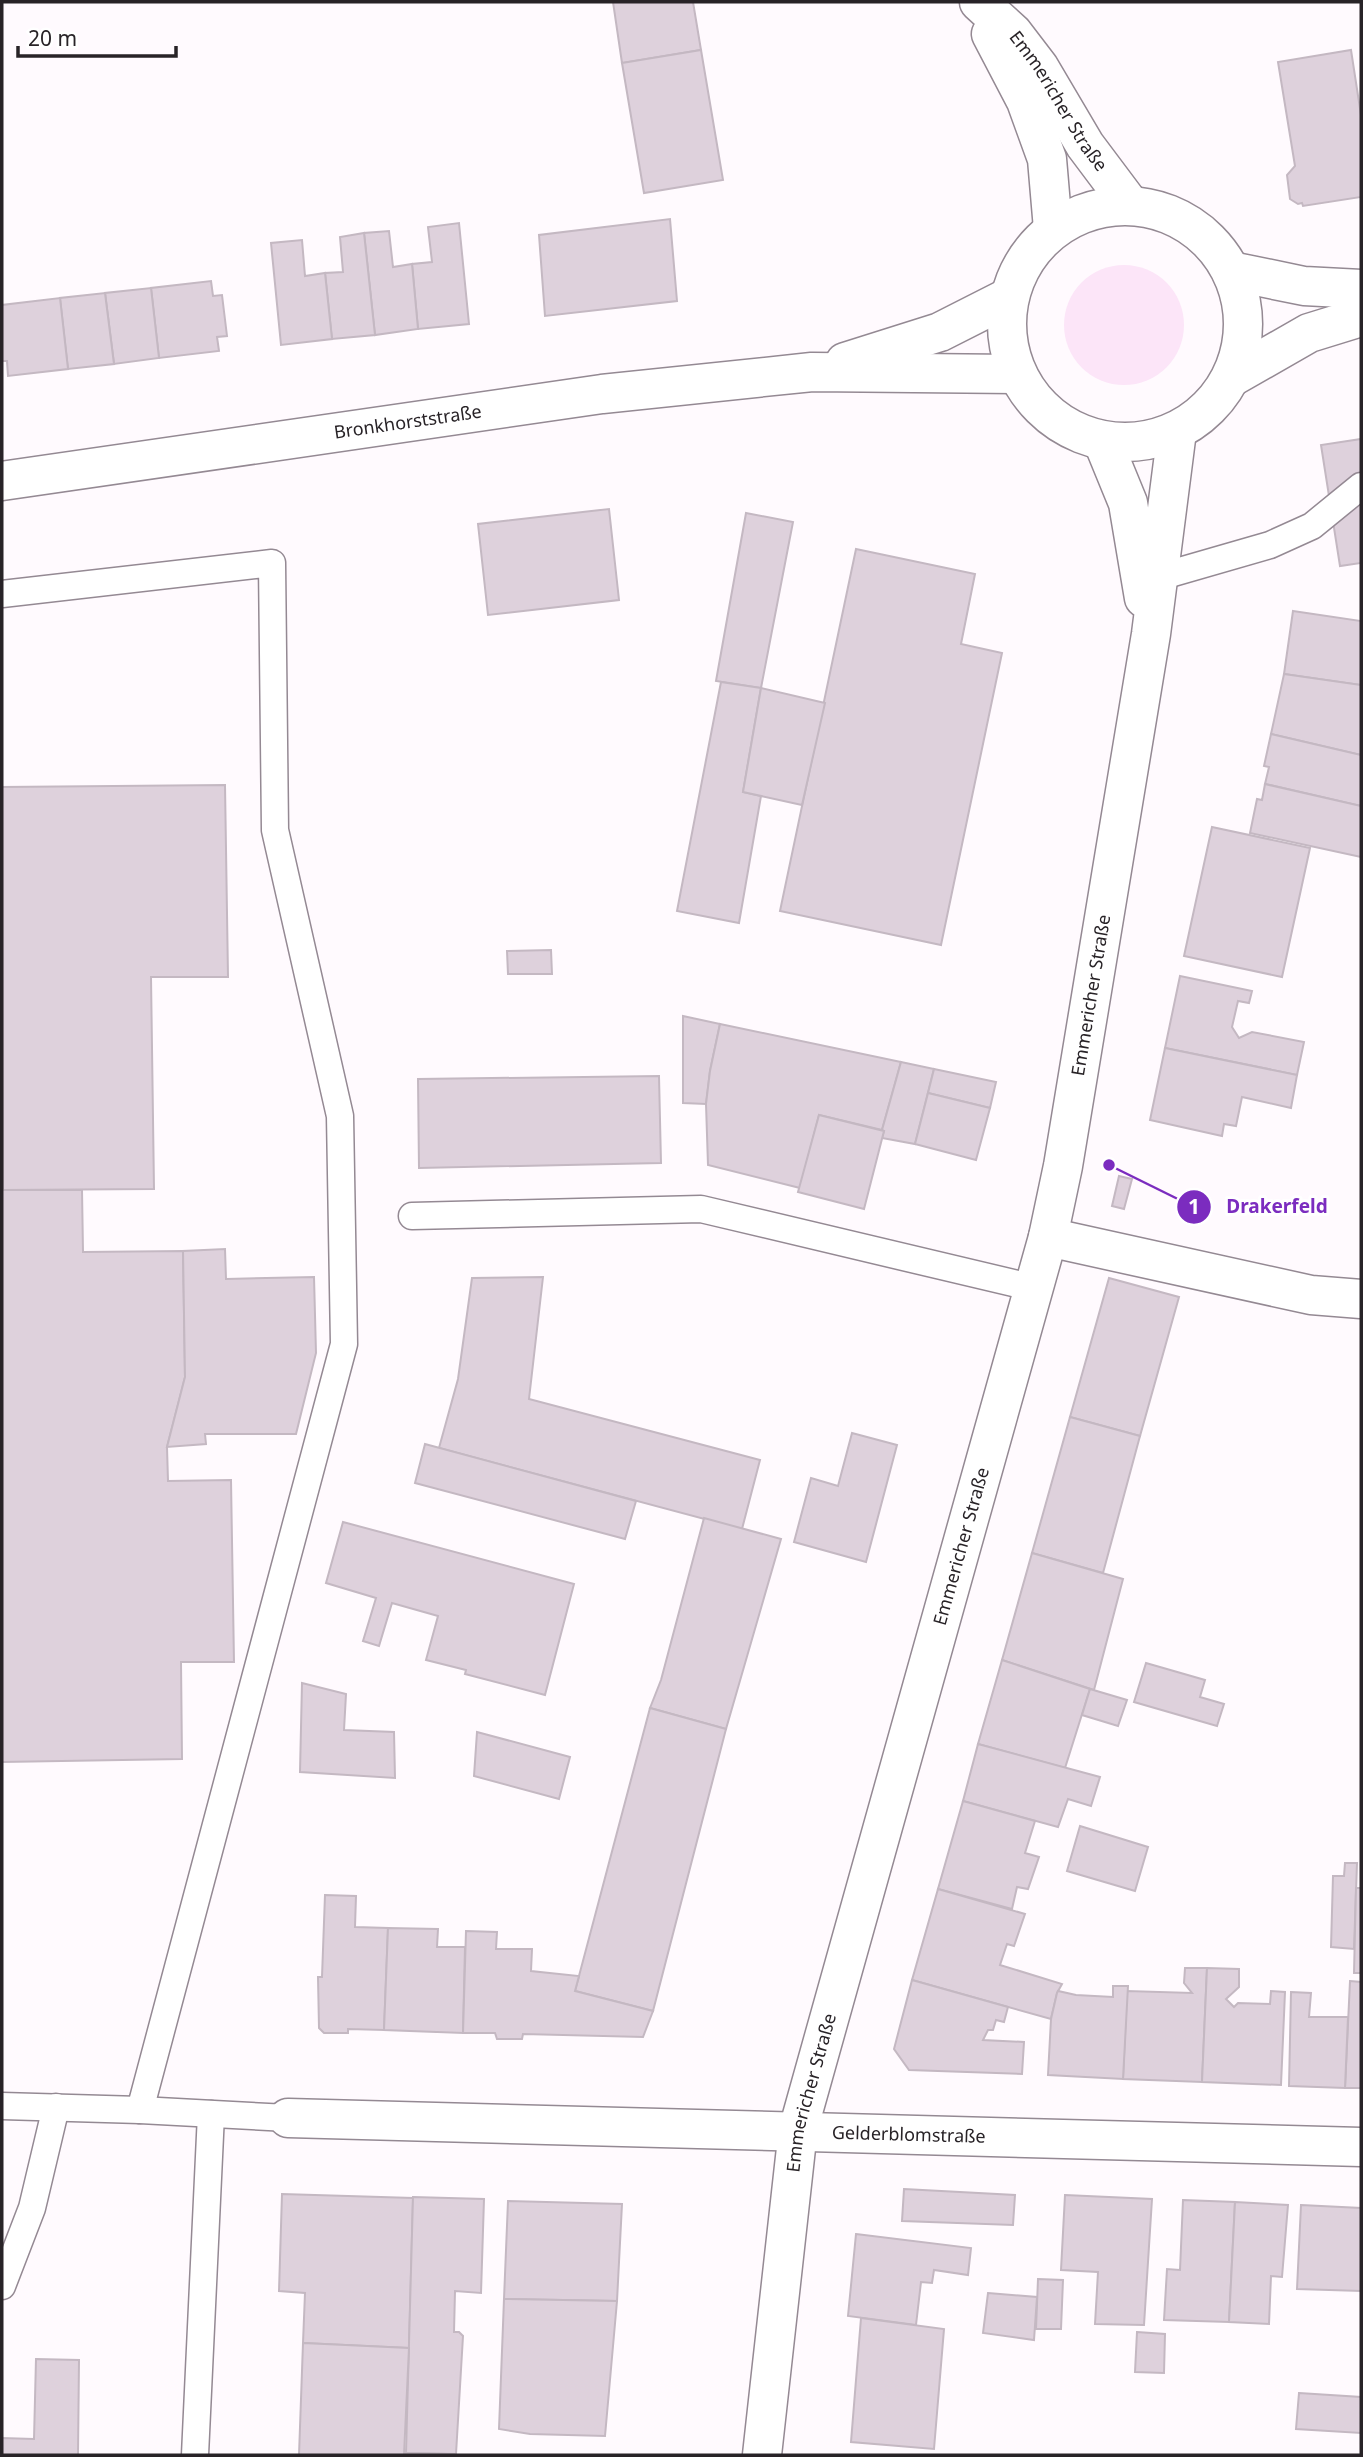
<svg xmlns="http://www.w3.org/2000/svg" width="1363" height="2457" viewBox="0 0 1363 2457" font-family="'Noto Sans',sans-serif">
	<rect width="100%" height="100%" fill="#fffafe"/>
	<circle fill="#fce5f8" cx="1124" cy="325" r="60"/>
	<g fill="#ded1dc" stroke="#c4b8c2" stroke-width="2">
		<polygon points="613,2 693,2 701,50 622,63"/>
		<polygon points="701,50 723,180 644,193 622,63"/>
		<polygon points="1351,50 1361,115 1361,197 1303,206 1302,203 1298,204 1290,199 1287,175 1295,166 1278,62"/>
		<polygon points="670,219 677,301 545,316 539,235"/>
		<polygon points="459,223 469,324 418,329 412,264 432,262 428,227"/>
		<polygon points="389,231 393,267 412,264 418,329 375,335 364,233"/>
		<polygon points="364,233 375,335 332,339 325,273 343,272 340,237"/>
		<polygon points="302,240 305,276 325,273 332,339 281,345 271,243"/>
		<polygon points="211,281 213,296 222,295 227,336 217,337 219,351 159,358 151,288"/>
		<polygon points="151,288 159,358 114,364 105,293"/>
		<polygon points="105,293 114,364 68,369 60,298"/>
		<polygon points="60,298 68,369 8,376 7,361 2,361 2,305"/>
		<polygon points="1361,439 1361,563 1340,566 1321,445"/>
		<polygon points="609,509 619,600 488,615 478,524"/>
		<polygon points="746,513 793,522 761,688 716,681"/>
		<polygon points="856,549 975,574 961,644 1002,653 941,945 780,911"/>
		<polygon points="1293,611 1361,621 1361,685 1284,674"/>
		<polygon points="1284,674 1361,685 1361,755 1271,734"/>
		<polygon points="721,682 761,688 743,792 761,796 739,923 677,911"/>
		<polygon points="761,688 825,703 802,805 743,792"/>
		<polygon points="1271,734 1361,755 1361,806 1265,784 1269,767 1264,766"/>
		<polygon points="1265,784 1361,806 1361,857 1250,833 1257,799 1262,800"/>
		<polygon points="225,785 228,977 151,977 154,1189 3,1190 2,787"/>
		<polygon points="1212,827 1310,848 1282,977 1184,956"/>
		<polygon points="551,950 552,974 508,974 507,951"/>
		<polygon points="1180,976 1252,991 1249,1003 1238,1001 1232,1027 1239,1038 1252,1032 1304,1042 1297,1075 1165,1048"/>
		<polygon points="683,1016 720,1024 710,1071 706,1104 683,1103"/>
		<polygon points="720,1024 901,1062 882,1130 819,1115 800,1188 708,1165 706,1104 710,1071"/>
		<polygon points="1165,1048 1297,1075 1291,1108 1242,1097 1236,1126 1224,1124 1222,1136 1150,1120"/>
		<polygon points="901,1062 934,1069 915,1144 882,1138 884,1131 882,1130"/>
		<polygon points="934,1069 996,1082 990,1108 928,1093"/>
		<polygon points="2,1074 3,1190 82,1190 83,1252 183,1251 185,1377 167,1447 168,1481 231,1480 234,1662 181,1662 182,1759 2,1762"/>
		<polygon points="659,1076 661,1163 419,1168 418,1079"/>
		<polygon points="928,1093 990,1108 976,1160 915,1144"/>
		<polygon points="819,1115 884,1131 864,1209 798,1192"/>
		<polygon points="1119,1176 1132,1179 1124,1209 1112,1206"/>
		<polygon points="225,1249 226,1279 314,1277 316,1353 296,1434 205,1434 206,1444 167,1447 185,1377 183,1251"/>
		<polygon points="543,1277 529,1399 760,1460 742,1529 439,1448 458,1379 472,1278"/>
		<polygon points="1109,1278 1179,1297 1140,1436 1070,1417"/>
		<polygon points="1070,1417 1140,1436 1103,1573 1032,1553"/>
		<polygon points="852,1433 897,1445 866,1562 794,1542 811,1478 838,1486"/>
		<polygon points="425,1444 636,1501 625,1539 415,1483"/>
		<polygon points="704,1518 781,1539 726,1729 650,1708 661,1680"/>
		<polygon points="343,1522 574,1584 545,1695 465,1674 466,1670 426,1660 438,1616 392,1603 379,1646 363,1641 376,1598 326,1583"/>
		<polygon points="1032,1553 1123,1579 1094,1690 1002,1660"/>
		<polygon points="1002,1660 1090,1689 1065,1768 978,1744"/>
		<polygon points="1146,1663 1205,1680 1200,1697 1224,1704 1217,1726 1134,1702"/>
		<polygon points="302,1683 346,1694 344,1730 394,1732 395,1778 300,1772"/>
		<polygon points="1090,1689 1127,1700 1118,1726 1082,1715"/>
		<polygon points="650,1708 726,1729 653,2011 575,1991"/>
		<polygon points="477,1732 570,1757 559,1799 474,1776"/>
		<polygon points="978,1744 1100,1777 1091,1806 1068,1799 1058,1827 963,1801"/>
		<polygon points="963,1801 1035,1821 1025,1853 1039,1857 1028,1889 1017,1887 1012,1909 938,1889"/>
		<polygon points="1080,1826 1148,1847 1135,1891 1067,1871"/>
		<polygon points="1345,1863 1357,1863 1354,1949 1331,1947 1333,1876 1344,1876"/>
		<polygon points="1356,1888 1361,1888 1361,1973 1354,1973"/>
		<polygon points="938,1889 1025,1914 1014,1946 1007,1944 1000,1965 1062,1984 1057,1993 1051,2019 912,1980"/>
		<polygon points="325,1895 356,1896 355,1927 388,1928 384,2030 348,2029 348,2033 324,2033 319,2028 318,1977 322,1977"/>
		<polygon points="388,1928 438,1929 437,1947 465,1947 463,2033 384,2030"/>
		<polygon points="466,1931 497,1932 496,1949 532,1949 531,1971 579,1976 575,1991 653,2011 643,2037 523,2034 522,2039 497,2039 495,2033 463,2033"/>
		<polygon points="1185,1968 1207,1968 1202,2082 1123,2079 1127,1991 1192,1993 1184,1983"/>
		<polygon points="1207,1968 1239,1969 1239,1987 1226,1999 1234,2007 1238,2003 1270,2004 1271,1991 1285,1992 1281,2085 1202,2082"/>
		<polygon points="912,1980 1008,2007 1004,2022 996,2020 993,2030 988,2030 983,2040 1024,2042 1022,2074 909,2070 894,2049"/>
		<polygon points="1350,1981 1361,1982 1361,2088 1345,2088"/>
		<polygon points="1113,1986 1128,1986 1123,2079 1048,2075 1051,2019 1057,1993 1058,1991 1076,1995 1113,1997"/>
		<polygon points="1291,1992 1311,1993 1309,2017 1348,2017 1345,2088 1289,2086"/>
		<polygon points="904,2189 1015,2195 1013,2225 902,2221"/>
		<polygon points="282,2194 413,2198 409,2348 303,2343 305,2293 279,2291"/>
		<polygon points="1065,2195 1152,2199 1144,2325 1095,2324 1098,2272 1061,2270"/>
		<polygon points="413,2197 484,2199 481,2293 455,2291 454,2332 459,2332 463,2336 456,2454 406,2453"/>
		<polygon points="1183,2200 1235,2202 1229,2322 1164,2320 1167,2269 1180,2270"/>
		<polygon points="508,2201 622,2204 617,2301 504,2299"/>
		<polygon points="1235,2202 1288,2205 1282,2277 1271,2276 1269,2324 1229,2322"/>
		<polygon points="1301,2205 1361,2208 1361,2291 1297,2289"/>
		<polygon points="856,2234 971,2248 968,2275 934,2270 932,2283 921,2282 916,2325 848,2316"/>
		<polygon points="1038,2279 1063,2280 1061,2329 1036,2329"/>
		<polygon points="988,2293 1037,2297 1034,2340 983,2333"/>
		<polygon points="504,2299 617,2301 605,2436 530,2434 499,2429"/>
		<polygon points="861,2318 944,2329 934,2449 851,2442"/>
		<polygon points="1137,2332 1165,2334 1164,2373 1135,2372"/>
		<polygon points="303,2343 409,2348 404,2455 299,2455"/>
		<polygon points="36,2359 79,2360 78,2455 2,2455 2,2438 34,2439"/>
		<polygon points="1299,2393 1361,2397 1361,2433 1296,2429"/>
		<polygon points="406,2453 447,2454 447,2455 406,2455"/>
	</g>
	<g fill="none" stroke-linecap="round" stroke-linejoin="round">
		<defs>
			<g id="service">
				<polyline points="1159,577 1270,545 1312,526 1361,486"/>
				<polyline points="2,594 272,563 275,830 340,1116 344,1344 140,2110"/>
				<polyline points="412,1216 701,1209 1034,1288"/>
				<polyline points="2,2106 140,2110 288,2118"/>
				<polyline points="2,2286 32,2208 56,2107"/>
				<polyline points="195,2455 211,2114"/>
			</g>
			<g id="minor">
				<polyline points="1048,1237 1311,1295 1361,1299"/>
				<path id="s1" d="M 288,2118 L 1361,2147"/>
			</g>
			<g id="tertiary">
				<polyline points="1231,271 1304,286 1361,289"/>
				<polyline points="845,362 940,332 1009,297"/>
				<polyline points="1232,377 1309,333 1361,317"/>
				<path id="s2" d="M 2,481 L 602,394 L 812,372 L 1016,374"/>
			</g>
			<g id="secondary">
				<path id="s3" d="M 979,2 L 1013,33 L 1039,67 L 1085,145 L 1130,205"/>
				<polyline points="991,34 1026,101 1047,159 1053,229"/>
				<circle cx="1125" cy="324" r="118"/>
				<polyline points="1103,442 1128,503 1144,598"/>
				<path id="s4" d="M 762,2455 L 798,2130 L 1048,1237 L 1063,1166 L 1151,634 L 1177,431"/>
			</g>
		</defs>
		<use href="#service" stroke="#948993" stroke-width="29"/>
		<use href="#minor" stroke="#948993" stroke-width="41"/>
		<use href="#tertiary" stroke="#948993" stroke-width="41"/>
		<use href="#secondary" stroke="#948993" stroke-width="41"/>
		<use href="#service" stroke="#fff" stroke-width="26"/>
		<use href="#minor" stroke="#fff" stroke-width="38"/>
		<use href="#tertiary" stroke="#fff" stroke-width="38"/>
		<use href="#secondary" stroke="#fff" stroke-width="38"/>
	</g>
	<g text-anchor="middle" stroke-width="6" stroke-linejoin="round" paint-order="stroke">
		<g font-size="18" fill="#282327" stroke="#fff">
			<text dy="6" stroke="none"><textPath href="#s3" startOffset="128">Emmericher Straße</textPath></text>
			<text dy="6" stroke="none"><textPath href="#s2" startOffset="410">Bronkhorststraße</textPath></text>
			<text dy="6" stroke="none"><textPath href="#s4" startOffset="1500">Emmericher Straße</textPath></text>
			<text dy="6" stroke="none"><textPath href="#s4" startOffset="933">Emmericher Straße</textPath></text>
			<text dy="6" stroke="none"><textPath href="#s4" startOffset="366">Emmericher Straße</textPath></text>
			<text dy="6" stroke="none"><textPath href="#s1" startOffset="621">Gelderblomstraße</textPath></text>
		</g>
	</g>
	<path fill="none" stroke="#7b2cbf" stroke-width="2.5" d="M1109 1165L1194 1207"/>
	<g fill="#7b2cbf" stroke="#fff" stroke-width="2.5">
		<circle cx="1109" cy="1165" r="7"/>
		<circle cx="1194" cy="1207" r="18"/>
	</g>
	<g font-size="21" text-anchor="middle" font-weight="bold" fill="#fff">
		<text x="1194" y="1214">1</text>
	</g>
	<g font-size="19" text-anchor="middle" font-weight="bold" fill="#7b2cbf" stroke="#fff" stroke-width="6" stroke-linejoin="round" paint-order="stroke">
		<text x="1277" y="1213">Drakerfeld</text>
	</g>
	<rect width="1363" height="2457" fill="none" stroke="#282327" stroke-width="7"/>
	<path d="M18 46v10h158v-10" fill="none" stroke="#282327" stroke-width="3.5"/>
	<text x="28" y="46" font-size="21" fill="#282327" stroke="#ffffff" stroke-width="5" paint-order="stroke">20 m</text>
</svg>
